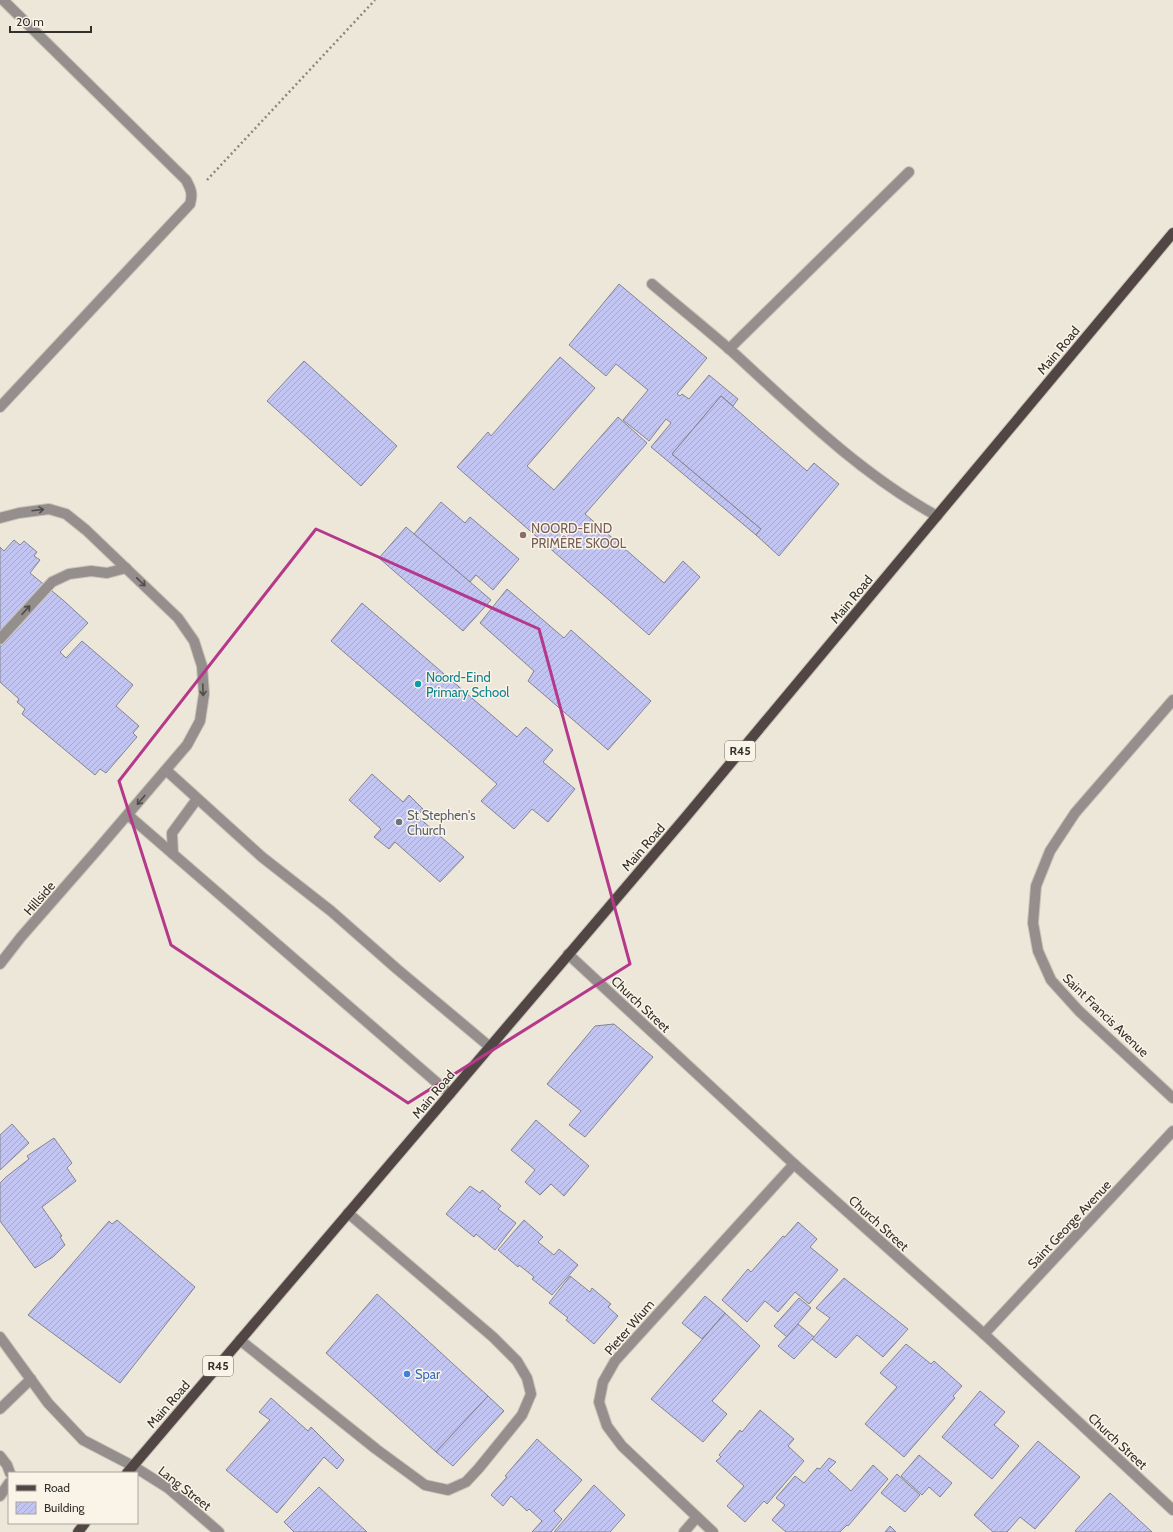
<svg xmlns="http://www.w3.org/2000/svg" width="1173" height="1532" viewBox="0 0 1173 1532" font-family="Cabin,sans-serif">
	<defs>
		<pattern id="building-hatch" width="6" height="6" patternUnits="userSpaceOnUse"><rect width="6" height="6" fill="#c2c4f1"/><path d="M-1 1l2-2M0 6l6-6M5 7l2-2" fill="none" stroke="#a7a9cf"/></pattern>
	</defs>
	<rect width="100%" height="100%" fill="#ede7da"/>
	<g fill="url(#building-hatch)" stroke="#848591">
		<polygon points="619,284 707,358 677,394 680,396 682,394 689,399 709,375 738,399 733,406 721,396 672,454 761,529 756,535 651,447 671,423 666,419 649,441 623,420 648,390 616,364 606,376 569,345"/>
		<polygon points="560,357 595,388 527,466 554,490 618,417 647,443 585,514 664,583 683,561 700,577 649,635 457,467 488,432 491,436"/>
		<polygon points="304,361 397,446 361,486 267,401"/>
		<polygon points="721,396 807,471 814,463 839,484 779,556 756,535 761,529 672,454"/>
		<polygon points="441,502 465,523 470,517 519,559 493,590 476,575 470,582 414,534"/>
		<polygon points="406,527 491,600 463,631 379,558"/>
		<polygon points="14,540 20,545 24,541 37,552 34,556 40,560 30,573 63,600 88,623 60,652 66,658 82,641 133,685 116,706 139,726 133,733 137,737 106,773 100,769 95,775 22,714 25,709 17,702 19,699 0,682 0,547 4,551"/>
		<polygon points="507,589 564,638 571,630 651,701 608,750 528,681 534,671 480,623"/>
		<polygon points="362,603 517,737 526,727 553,750 543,762 575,789 548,822 532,809 514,829 481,801 497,784 331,641"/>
		<polygon points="372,774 403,802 409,795 423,809 417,816 464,857 440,882 395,842 389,849 374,837 381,829 349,800"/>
		<polygon points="614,1024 653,1057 585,1137 569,1125 581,1111 547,1084 595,1026"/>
		<polygon points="536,1120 589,1166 564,1196 551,1184 540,1195 525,1182 535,1170 511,1150"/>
		<polygon points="12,1124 29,1143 0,1170 0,1135"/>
		<polygon points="54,1138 72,1163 67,1168 76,1181 42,1207 62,1236 60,1237 65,1245 53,1257 35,1268 0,1221 0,1183 6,1177 29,1159 27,1156"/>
		<polygon points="470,1186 480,1193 482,1190 501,1206 498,1209 516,1223 495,1250 476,1234 474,1237 446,1214"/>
		<polygon points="117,1220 195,1287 120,1383 28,1315 109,1221 112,1224"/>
		<polygon points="524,1220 543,1237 538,1242 554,1255 559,1249 578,1265 552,1295 532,1279 534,1277 519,1265 518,1267 498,1250"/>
		<polygon points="798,1222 817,1239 810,1247 838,1270 809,1304 795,1292 778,1312 765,1301 747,1322 722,1300 748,1269 751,1272 783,1236 785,1237"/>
		<polygon points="570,1276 590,1292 592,1288 611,1304 608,1307 618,1316 594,1344 566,1320 568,1318 549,1303"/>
		<polygon points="844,1278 908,1329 883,1357 857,1335 836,1358 812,1339 830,1318 816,1308"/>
		<polygon points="377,1294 488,1396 436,1452 326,1353"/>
		<polygon points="705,1296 725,1313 702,1339 682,1323"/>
		<polygon points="799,1298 811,1308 787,1337 774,1326"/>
		<polygon points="725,1313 760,1346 712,1401 727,1414 703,1442 651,1399"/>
		<polygon points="798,1324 814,1337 794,1359 778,1346"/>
		<polygon points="906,1344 931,1364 934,1361 962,1386 953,1396 955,1398 904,1457 865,1424 897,1387 880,1373"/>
		<polygon points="980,1391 1005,1412 994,1425 1019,1446 992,1479 942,1437"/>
		<polygon points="488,1396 504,1411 453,1466 436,1452"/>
		<polygon points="271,1398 308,1431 311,1427 344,1460 337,1469 324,1457 277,1513 226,1470 270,1420 259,1412"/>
		<polygon points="760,1410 794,1439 788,1446 804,1461 767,1504 764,1501 745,1522 727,1506 744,1486 716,1461 721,1457 719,1455 740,1430 742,1432"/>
		<polygon points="537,1439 582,1480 554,1511 562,1519 551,1532 532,1532 542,1521 529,1509 527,1511 511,1496 503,1506 491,1495 507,1477 505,1476"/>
		<polygon points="1038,1441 1080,1477 1035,1529 1020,1517 1007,1532 993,1532 974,1515"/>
		<polygon points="919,1455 952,1483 940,1497 929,1487 922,1495 901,1476"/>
		<polygon points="829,1458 836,1462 828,1470 851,1491 873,1465 888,1479 848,1526 847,1525 840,1532 786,1532 772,1520 785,1505 776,1498 795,1476 804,1483 817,1468 820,1469"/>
		<polygon points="897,1474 920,1495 905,1512 881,1493"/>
		<polygon points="594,1485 625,1515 610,1532 554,1532"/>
		<polygon points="319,1487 367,1532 294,1532 284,1522"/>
		<polygon points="1110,1493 1152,1532 1077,1532 1075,1531"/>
		<polygon points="890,1526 896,1532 885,1532"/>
	</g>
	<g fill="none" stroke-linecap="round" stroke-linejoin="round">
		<defs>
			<g id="minor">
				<path d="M 652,284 C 680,308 709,331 736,355 C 799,413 861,474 937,516"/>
				<polyline points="729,349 909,172"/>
				<path d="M 0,407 L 190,204 C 193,194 191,189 186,180 L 3,0"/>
				<polyline points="0,518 19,513 49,509 66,514 86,530 178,618 194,641 202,666 204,694 200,721 187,745 98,849 21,937 0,964"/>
				<polyline points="0,639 52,582 69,574 91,571 107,573 126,568"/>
				<polyline points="1173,700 1075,813 1050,851 1036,886 1033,923 1038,951 1051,980 1079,1011 1173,1098"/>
				<polyline points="166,770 262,857 331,911 397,969 490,1047"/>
				<polyline points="128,815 450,1094"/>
				<polyline points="173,854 172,833 197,799"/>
				<polyline points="568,954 794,1164 984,1334 1173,1510"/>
				<polyline points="984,1334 1173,1131"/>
				<polyline points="0,1337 48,1403 83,1440 133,1466 168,1488 219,1532"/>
				<polyline points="240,1340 376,1449 425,1485 448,1490 466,1482 479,1468 522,1415 531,1394 527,1378 517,1361 493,1337 348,1213"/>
				<polyline points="0,1409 31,1379"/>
				<polyline points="0,1456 7,1465 10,1473"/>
				<polyline points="0,1496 9,1483"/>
				<polyline points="684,1532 697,1517"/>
				<polyline points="713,1532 622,1446 607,1426 599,1402 603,1382 615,1361 794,1164"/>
			</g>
			<g id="major">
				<polyline points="127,1473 684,819 1173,233"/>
				<polyline points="78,1532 85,1523"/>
			</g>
		</defs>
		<use href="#minor" stroke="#c8c3b7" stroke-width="12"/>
		<use href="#major" stroke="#c8c3b7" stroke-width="12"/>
		<polyline stroke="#8b877e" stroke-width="2.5" stroke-dasharray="2 3" stroke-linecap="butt" points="207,180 375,0"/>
		<use href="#minor" stroke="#948e8d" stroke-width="10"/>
		<use href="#major" stroke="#514644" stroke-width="10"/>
	</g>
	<defs><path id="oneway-shaft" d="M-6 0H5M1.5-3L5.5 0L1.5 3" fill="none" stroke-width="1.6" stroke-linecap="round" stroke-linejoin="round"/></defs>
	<g stroke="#504d49">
		<use href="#oneway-shaft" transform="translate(38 510) rotate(-7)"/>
		<use href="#oneway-shaft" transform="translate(141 582) rotate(44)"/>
		<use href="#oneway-shaft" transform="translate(26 610) rotate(-47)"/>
		<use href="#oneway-shaft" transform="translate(203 690) rotate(88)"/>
		<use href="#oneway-shaft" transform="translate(141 800) rotate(130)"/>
	</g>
	<path fill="none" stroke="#b5398b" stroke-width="3" stroke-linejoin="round" d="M 316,529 L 539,629 L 630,964 L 408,1103 L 171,945 L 119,781 Z"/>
	<circle fill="#8d6e63" stroke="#faf4e8" stroke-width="1.5" cx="523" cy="535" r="4"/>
	<circle fill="#0f9aa8" stroke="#faf4e8" stroke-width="1.5" cx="418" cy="684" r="4"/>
	<circle fill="#6b7280" stroke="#faf4e8" stroke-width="1.5" cx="399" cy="822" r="4"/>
	<circle fill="#3f7fe0" stroke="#faf4e8" stroke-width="1.5" cx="407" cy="1374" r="4"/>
	<g text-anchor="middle" stroke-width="3" stroke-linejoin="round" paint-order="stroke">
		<g fill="#faf4e8" stroke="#6f6c64" stroke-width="1">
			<rect x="725" y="741" width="30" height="20" rx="3"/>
			<rect x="203" y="1356" width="30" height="20" rx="3"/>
		</g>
		<g font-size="12" font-weight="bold" fill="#33312c">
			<text x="740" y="755">R45</text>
			<text x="218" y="1370">R45</text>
		</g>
		<g font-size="13" fill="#33312c" stroke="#faf4e8">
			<text transform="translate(1058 350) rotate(-50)" y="5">Main Road</text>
			<text transform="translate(851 599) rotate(-50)" y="5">Main Road</text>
			<text transform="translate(643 847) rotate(-49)" y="5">Main Road</text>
			<text transform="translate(39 898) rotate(-49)" y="5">Hillside</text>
			<text transform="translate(641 1004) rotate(43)" y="5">Church Street</text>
			<text transform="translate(1106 1015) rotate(44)" y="5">Saint Francis Avenue</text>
			<text transform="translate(433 1094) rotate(-50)" y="5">Main Road</text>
			<text transform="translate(879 1223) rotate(42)" y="5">Church Street</text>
			<text transform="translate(1069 1224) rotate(-47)" y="5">Saint George Avenue</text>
			<text transform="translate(629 1327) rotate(-49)" y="5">Pieter Wium</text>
			<text transform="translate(168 1404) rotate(-49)" y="5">Main Road</text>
			<text transform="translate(1118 1441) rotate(43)" y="5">Church Street</text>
			<text transform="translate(185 1488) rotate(38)" y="5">Lang Street</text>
		</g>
		<g font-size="13" fill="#785e54" stroke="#faf4e8" text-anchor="start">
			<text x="531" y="533">NOORD-EIND<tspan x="531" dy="15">PRIMÊRE SKOOL</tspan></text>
		</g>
		<g font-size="13" fill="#0d838f" stroke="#faf4e8" text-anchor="start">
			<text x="426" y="682">Noord-Eind<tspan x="426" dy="15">Primary School</tspan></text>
		</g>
		<g font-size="13" fill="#5b616d" stroke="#faf4e8" text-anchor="start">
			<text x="407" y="820">St Stephen's<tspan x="407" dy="15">Church</tspan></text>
		</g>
		<g font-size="13" fill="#366cbe" stroke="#faf4e8" text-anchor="start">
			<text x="415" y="1379">Spar</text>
		</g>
	</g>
	<rect x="8" y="1472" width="130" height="52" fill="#faf4e8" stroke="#aaa69d"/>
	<rect x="16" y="1485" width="20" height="6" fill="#514644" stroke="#aaa69d"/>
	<text x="44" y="1492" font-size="12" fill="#33312c">Road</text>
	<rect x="16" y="1502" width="20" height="12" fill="url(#building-hatch)" stroke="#aaa69d"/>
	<text x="44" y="1512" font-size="12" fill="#33312c">Building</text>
	<path d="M10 26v6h81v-6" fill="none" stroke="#33312c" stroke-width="2"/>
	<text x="16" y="26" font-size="12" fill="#33312c" stroke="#faf4e8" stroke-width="3" paint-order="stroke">20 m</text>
</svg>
